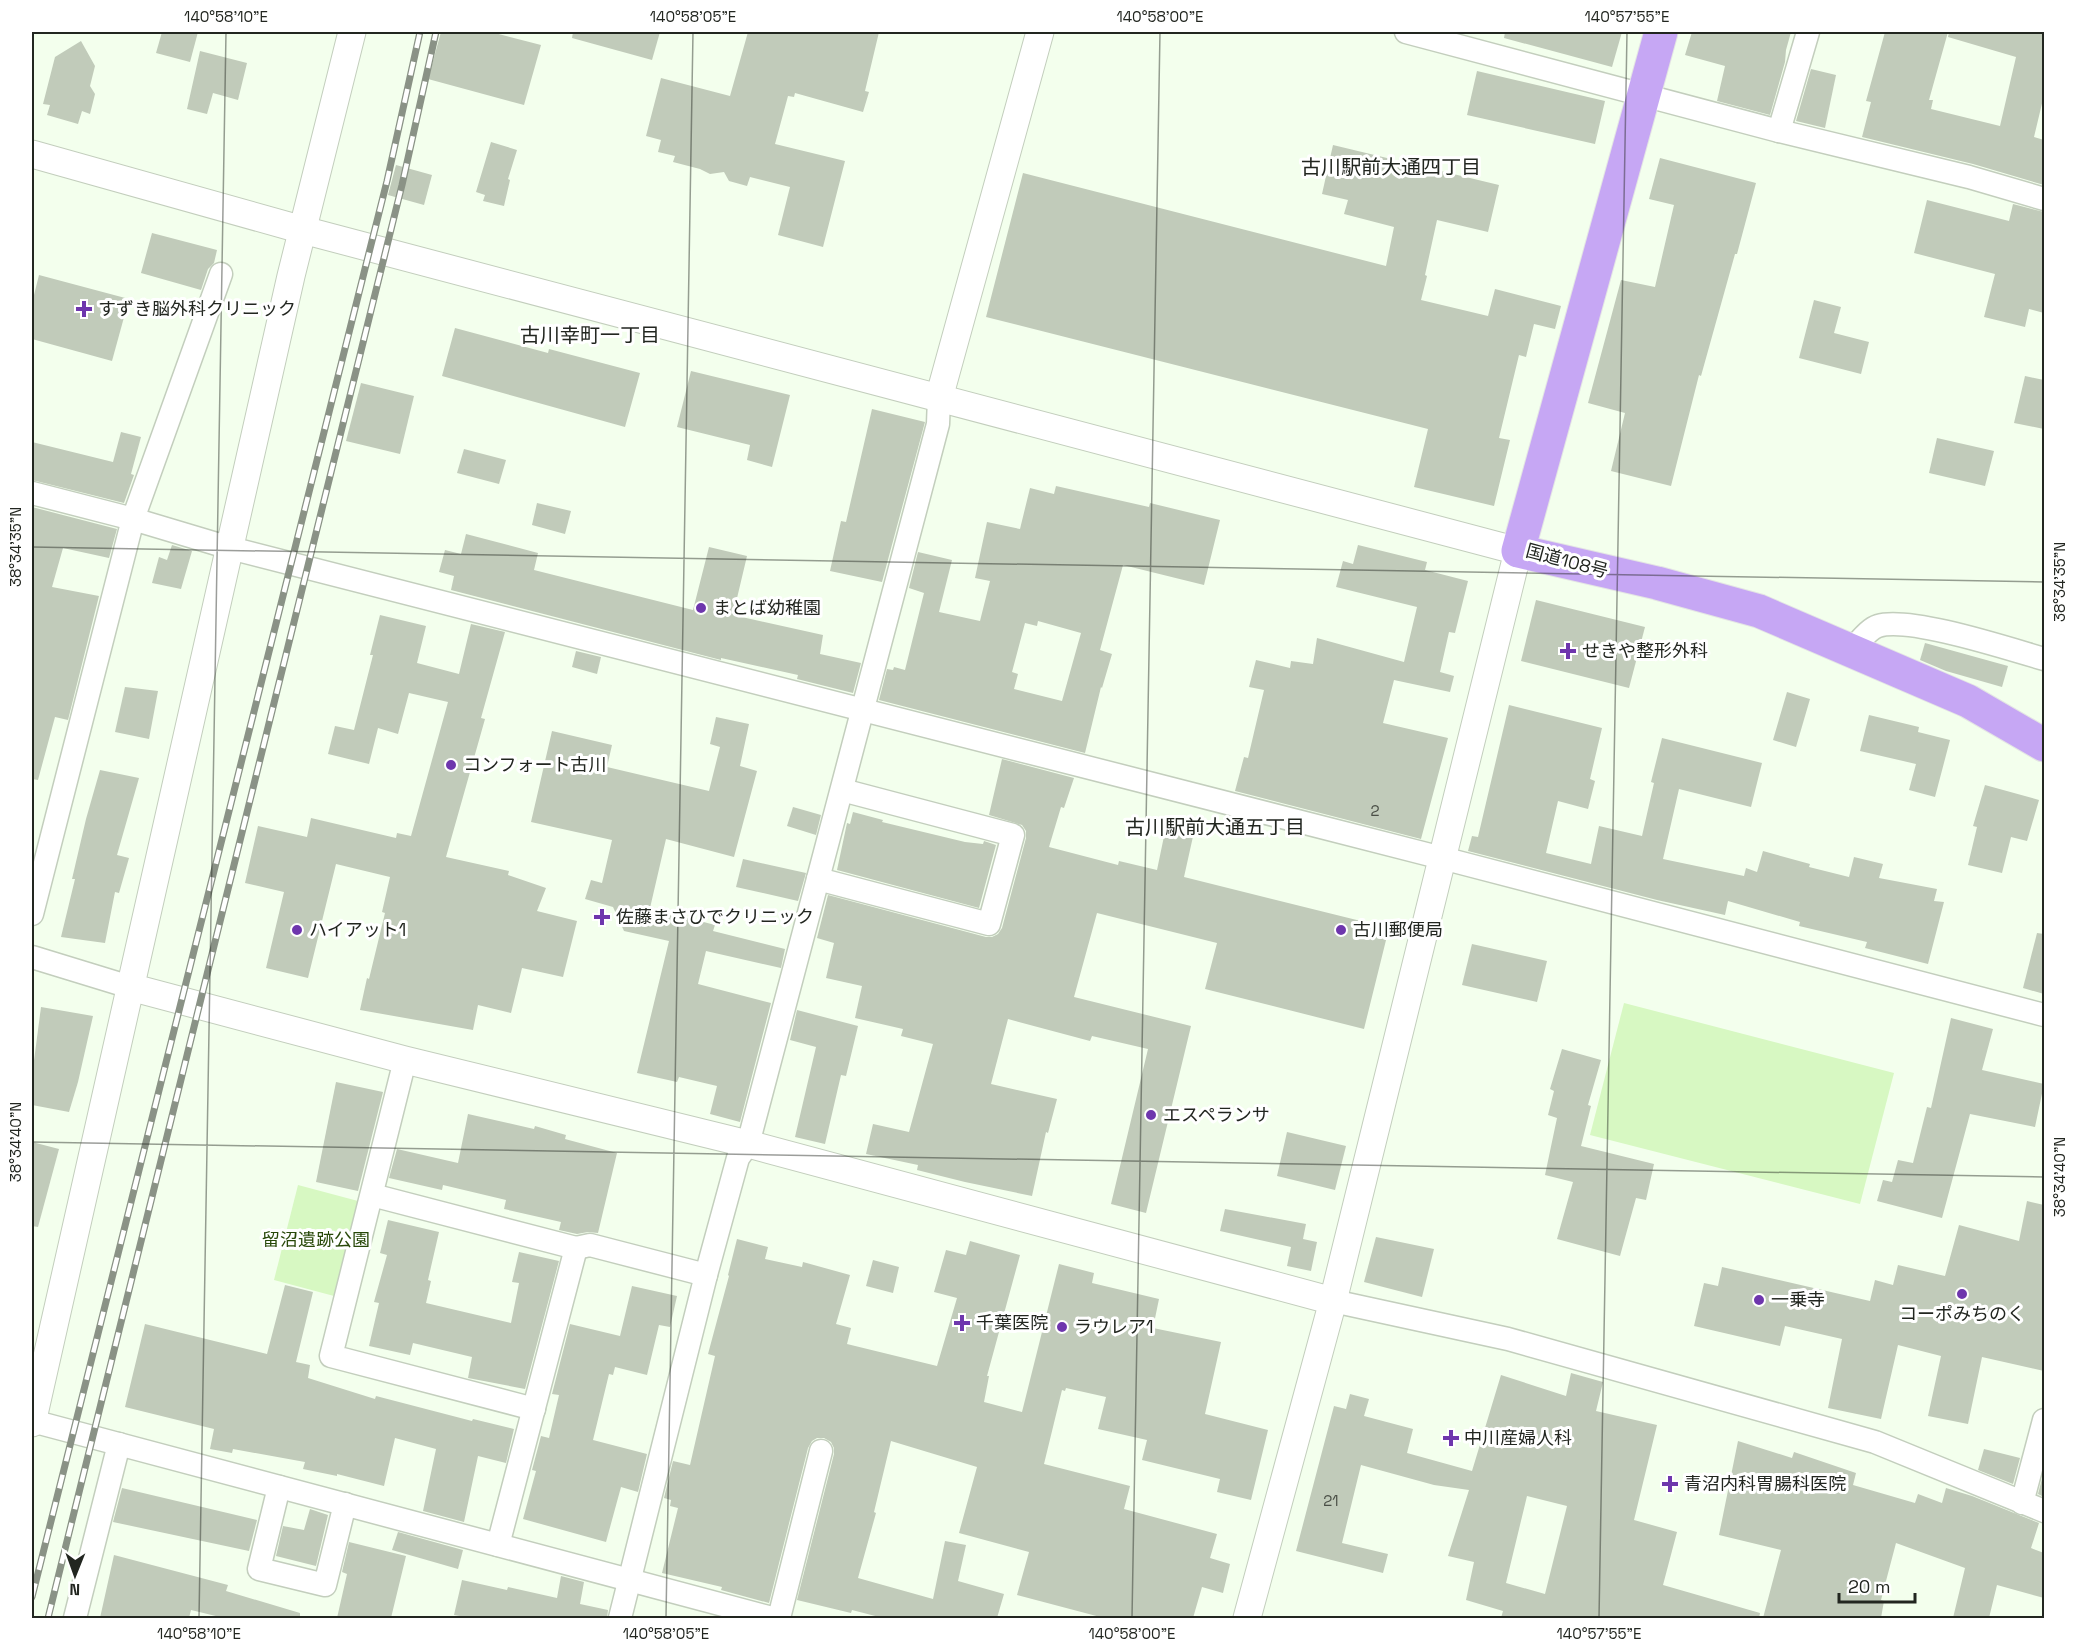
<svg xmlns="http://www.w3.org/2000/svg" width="2076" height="1650" viewBox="0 0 2076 1650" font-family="'Space Grotesk','Noto Sans JP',sans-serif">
	<rect width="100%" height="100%" fill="#f3ffed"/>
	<g fill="#d7f8c2">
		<polygon points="1624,1003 1894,1073 1860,1204 1590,1135"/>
		<polygon points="298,1185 358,1201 334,1296 274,1280"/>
	</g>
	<g fill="#c1cbba" fill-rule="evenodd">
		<polygon points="162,32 198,32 190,62 156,53"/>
		<polygon points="441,32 491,32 541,45 524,105 428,79"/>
		<polygon points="573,32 660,32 652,60 572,38"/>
		<polygon points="748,32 879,32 865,91 869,92 863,112 795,93 794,97 788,96 775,144 845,161 823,247 778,235 790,187 750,177 747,186 729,181 724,172 710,174 700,169 673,162 675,156 658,152 661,140 646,136 661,78 730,96"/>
		<polygon points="1505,32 1622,32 1612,67 1504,38"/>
		<polygon points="1692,32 1791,32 1786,50 1785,62 1770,115 1717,101 1725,66 1685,55"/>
		<polygon points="1885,32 1948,32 1929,100 1933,100 1931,109 2000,126 2016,57 1948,37 1949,32 2044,32 2044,95 2034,137 2044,140 2044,185 1973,164 1862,137 1871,102 1866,101"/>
		<polygon points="81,41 95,66 90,86 95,94 90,114 82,111 78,124 47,115 50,105 43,104 55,57"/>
		<polygon points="200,51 247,63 238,100 213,93 207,114 187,109"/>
		<polygon points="1811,69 1836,75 1825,128 1796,121"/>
		<polygon points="1477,71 1605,101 1595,144 1467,115"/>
		<polygon points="491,142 517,150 508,179 510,180 504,206 483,201 485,195 476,192"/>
		<polygon points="1333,145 1499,185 1488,232 1437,220 1425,275 1427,276 1421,300 1488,316 1495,289 1561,306 1555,329 1534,324 1526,357 1519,355 1499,438 1510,440 1494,506 1414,487 1428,429 986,317 1023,173 1386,266 1394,227 1344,214 1348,200 1322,194"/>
		<polygon points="1660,158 1756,183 1737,254 1735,254 1701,376 1699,375 1671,486 1611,471 1625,413 1588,403 1621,280 1655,287 1674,205 1649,199"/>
		<polygon points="396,165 432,175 424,205 388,195"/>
		<polygon points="1927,200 2009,221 2013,204 2044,212 2044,313 2029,309 2025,327 1984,317 1995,274 1914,253"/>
		<polygon points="152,233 217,250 214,263 208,269 201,290 141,273"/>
		<polygon points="39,275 129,299 112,361 32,339 32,303"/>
		<polygon points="1814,300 1841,307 1834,333 1869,342 1861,374 1799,358"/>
		<polygon points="455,328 548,353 549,349 640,373 625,427 442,376"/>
		<polygon points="691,371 790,395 772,467 747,460 750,445 677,427"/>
		<polygon points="2025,376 2044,380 2044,429 2014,423"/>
		<polygon points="361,383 414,396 400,454 346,441"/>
		<polygon points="872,409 925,422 882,582 830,571 841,521 846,522"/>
		<polygon points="121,432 141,437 131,474 134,475 124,503 32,480 32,442 113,462"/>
		<polygon points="1937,438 1994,451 1985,486 1929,473"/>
		<polygon points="464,449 506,460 499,484 457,473"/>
		<path d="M 1056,486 L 1149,507 L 1150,503 L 1220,520 L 1204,585 L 1123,565 L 1100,650 L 1112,654 L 1102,688 L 1101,687 L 1085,753 L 879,700 L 887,669 L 893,670 L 894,667 L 905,670 L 924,593 L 909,588 L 918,552 L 952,560 L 939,612 L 980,621 L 990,581 L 975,578 L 987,522 L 1020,529 L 1030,488 L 1054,494 ZM 1038,621 L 1081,633 L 1062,701 L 1014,689 L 1018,674 L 1012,672 L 1025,623 L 1037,626 Z"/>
		<polygon points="537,503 571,511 565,534 532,525"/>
		<polygon points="32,507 117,529 109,558 63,548 52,587 99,596 68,720 55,717 38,780 32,779"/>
		<polygon points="466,534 538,553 534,570 693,610 709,547 747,556 733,615 823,635 820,654 861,663 853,693 797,679 798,675 721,658 721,660 451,590 454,576 439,572 445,550 461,554"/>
		<polygon points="172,545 192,551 181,589 152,583 159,557 167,560"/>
		<polygon points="1358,545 1427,562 1425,570 1468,581 1455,633 1449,632 1440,672 1454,676 1450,692 1394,680 1383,723 1448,738 1421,839 1235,791 1244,757 1248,758 1264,690 1249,687 1256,660 1290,668 1291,661 1313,664 1317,638 1404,662 1417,607 1336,587 1343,561 1353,564"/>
		<polygon points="1536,600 1645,627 1629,688 1521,661"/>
		<polygon points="380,615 426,626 417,663 459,674 471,624 505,632 481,718 485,719 446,857 509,871 508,875 546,888 537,911 577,921 563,977 522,968 511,1013 478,1005 473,1030 360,1010 367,978 369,979 385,913 382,912 390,877 336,864 308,978 266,968 284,892 245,883 258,826 307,837 311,818 396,838 397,833 411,836 448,702 409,693 398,734 378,728 369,764 328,754 335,726 354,730 373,655 370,655"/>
		<polygon points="1925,643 2008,666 2002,687 1946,671 1920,660"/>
		<polygon points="576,651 601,657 597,674 572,667"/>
		<polygon points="125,687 158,691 149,739 115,732"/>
		<polygon points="1787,692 1810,699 1796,747 1773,740"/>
		<polygon points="1509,705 1602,728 1590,779 1595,781 1588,809 1558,801 1546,853 1591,864 1599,826 1642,836 1654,783 1651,782 1662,738 1762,763 1751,807 1679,789 1663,859 1744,876 1746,868 1757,872 1763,851 1810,864 1809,867 1849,877 1854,857 1883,864 1879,878 1937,889 1934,901 1944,902 1928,964 1865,948 1867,942 1799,926 1800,922 1728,901 1725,915 1657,900 1468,851 1472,836 1478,837"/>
		<polygon points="1869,715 1919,727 1918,732 1950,740 1935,797 1909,790 1916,764 1860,751"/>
		<polygon points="716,717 749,724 740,766 757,771 734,857 666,839 650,908 715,925 713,931 785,949 781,968 706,951 698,984 771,1003 740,1122 710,1114 717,1086 679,1077 677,1082 637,1073 669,941 624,931 613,907 585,899 591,880 602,883 612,840 531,822 552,731 612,745 607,767 709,791 720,747 710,744"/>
		<polygon points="1002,759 1074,778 1064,808 1061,807 1049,847 1118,865 1119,861 1157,870 1168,817 1196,823 1184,877 1389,928 1364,1029 1205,989 1217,943 1097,913 1074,997 1191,1026 1146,1213 1111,1204 1148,1049 1092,1036 1090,1041 1008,1019 991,1084 1057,1099 1048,1133 1046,1132 1032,1196 965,1182 917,1170 918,1165 866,1154 873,1124 909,1132 933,1044 901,1036 903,1029 855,1018 862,986 826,978 834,943 817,938 828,895 986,937 992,937 998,934 1002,928 1026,838 1026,831 1022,825 989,815"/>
		<polygon points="100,770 139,778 117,855 129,858 119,893 115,892 105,943 61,937 75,879 72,879 86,819"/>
		<polygon points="1985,785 2039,800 2027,841 2011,837 2002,873 1968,865 1977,827 1973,826"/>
		<polygon points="793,807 821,815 816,835 787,826"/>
		<polygon points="853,812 883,820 882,822 965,842 983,844 984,841 996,845 979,908 837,870 847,823 850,824"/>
		<polygon points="743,859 806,873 798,901 736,887"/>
		<polygon points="2037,933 2044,934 2044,994 2023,988"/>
		<polygon points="1472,944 1547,961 1537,1002 1462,985"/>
		<polygon points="41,1007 93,1016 78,1082 69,1112 32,1105 32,1076"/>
		<polygon points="797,1010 858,1026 846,1076 841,1075 825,1144 795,1137 816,1047 790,1040"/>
		<polygon points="1951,1018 1993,1029 1982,1070 2044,1084 2035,1127 1970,1114 1942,1218 1877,1201 1883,1180 1892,1182 1898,1160 1913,1163 1927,1107 1931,1108"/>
		<polygon points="1562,1049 1601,1060 1588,1105 1591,1106 1581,1146 1654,1164 1646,1200 1636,1198 1620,1256 1557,1239 1573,1182 1545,1175 1557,1118 1548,1115 1554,1091 1550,1089"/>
		<polygon points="336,1082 383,1092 358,1191 316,1182"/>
		<polygon points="468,1114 534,1129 535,1126 566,1135 565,1139 617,1153 598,1233 588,1232 577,1234 559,1230 561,1222 504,1209 506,1200 443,1185 442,1190 389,1178 397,1149 458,1163"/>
		<polygon points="1287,1132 1346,1146 1335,1190 1277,1176"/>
		<polygon points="32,1142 59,1149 38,1227 32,1226"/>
		<polygon points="2027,1201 2044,1205 2044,1371 1982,1357 1968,1424 1928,1416 1941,1356 1898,1345 1881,1419 1828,1408 1842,1339 1785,1326 1780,1346 1694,1326 1704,1283 1718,1286 1722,1267 1870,1301 1875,1280 1893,1285 1898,1265 1945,1276 1959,1225 2019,1241"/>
		<polygon points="1225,1209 1306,1224 1303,1239 1317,1242 1311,1271 1287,1266 1291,1247 1220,1231"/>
		<polygon points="388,1220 439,1232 428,1280 431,1281 426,1303 511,1323 519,1283 512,1282 519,1252 559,1261 525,1389 468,1378 472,1357 413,1343 410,1355 369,1346 379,1303 374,1302 387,1255 380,1253"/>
		<polygon points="1376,1237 1434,1249 1422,1297 1364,1282"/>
		<polygon points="737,1239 768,1247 765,1259 802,1267 803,1262 850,1275 836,1324 851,1328 847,1344 937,1366 957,1298 934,1292 946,1250 966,1255 970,1241 1020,1255 987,1376 989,1376 984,1402 1022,1412 1059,1264 1094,1273 1092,1283 1159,1299 1153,1328 1221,1342 1205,1414 1268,1430 1251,1500 1217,1492 1220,1479 1142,1460 1147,1440 1098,1429 1106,1397 1066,1388 1065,1391 1062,1390 1044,1464 1130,1486 1124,1509 1217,1534 1210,1558 1230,1564 1223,1593 1202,1587 1193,1618 1104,1618 1017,1595 1029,1552 959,1533 977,1467 891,1441 874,1512 876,1513 858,1578 933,1599 945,1541 966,1545 958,1581 1004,1594 997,1618 883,1618 852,1610 851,1613 797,1600 834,1454 834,1448 831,1442 824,1438 817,1438 812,1441 808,1448 769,1603 721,1590 722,1587 662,1573 678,1508 670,1506 671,1500 664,1498 673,1461 690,1465 715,1356 708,1354 729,1276 728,1275"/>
		<polygon points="873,1260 899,1267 893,1293 866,1286"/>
		<polygon points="285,1285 313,1292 296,1362 310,1365 308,1378 375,1399 376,1396 472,1421 473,1419 514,1429 506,1463 478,1456 464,1522 423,1511 436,1449 395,1438 384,1486 337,1474 337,1476 303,1469 305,1462 233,1449 232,1453 210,1449 214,1429 125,1407 145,1324 267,1354"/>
		<polygon points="632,1286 677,1296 670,1327 659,1325 647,1375 615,1367 613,1375 609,1374 593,1440 647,1454 638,1492 621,1487 606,1542 523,1519 536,1471 532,1470 541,1436 549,1438 559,1395 552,1394 570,1324 620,1336"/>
		<path d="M 1571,1373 L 1603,1382 L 1596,1411 L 1657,1425 L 1634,1520 L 1677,1532 L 1663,1585 L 1760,1613 L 1759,1618 L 1501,1618 L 1503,1611 L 1466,1600 L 1474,1562 L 1448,1556 L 1469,1490 L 1434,1485 L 1361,1465 L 1342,1543 L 1388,1554 L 1383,1573 L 1296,1551 L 1334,1406 L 1346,1409 L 1350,1394 L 1369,1399 L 1364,1416 L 1413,1429 L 1407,1453 L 1472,1471 L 1501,1375 L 1566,1396 ZM 1527,1496 L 1567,1506 L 1545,1594 L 1506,1583 Z"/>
		<polygon points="1738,1441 1792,1458 1794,1452 1856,1473 1853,1485 1915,1503 1918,1494 1942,1503 1946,1488 1972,1496 2039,1523 2031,1548 2044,1553 2044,1598 1997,1585 1989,1618 1953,1618 1965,1568 1896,1543 1881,1600 1884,1601 1881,1618 1763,1618 1781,1550 1719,1535"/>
		<polygon points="1984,1449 2020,1458 2013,1484 1978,1470"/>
		<polygon points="2044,1471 2044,1497 2038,1494"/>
		<polygon points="122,1488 257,1520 249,1551 113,1522"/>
		<polygon points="310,1509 328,1515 316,1566 276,1556 283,1526 304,1530"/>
		<polygon points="398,1532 463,1550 458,1569 392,1550"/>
		<polygon points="349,1542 406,1556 391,1618 337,1618 347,1574 342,1572"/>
		<polygon points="114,1555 228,1585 226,1591 300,1613 300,1618 224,1618 191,1610 189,1618 100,1618"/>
		<polygon points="561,1576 584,1582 580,1604 608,1610 607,1618 471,1618 454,1615 462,1580 507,1590 508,1587 557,1598"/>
	</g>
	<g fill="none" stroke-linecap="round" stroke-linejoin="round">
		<defs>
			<g id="minor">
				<polyline points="1406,32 1779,131 1969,177 2044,199"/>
				<polyline points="1779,131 1808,32"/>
				<polyline points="32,493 133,519 230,548 1442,858 2044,1015"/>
				<path d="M 1850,651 C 1858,644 1868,629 1878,626 C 1909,616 2009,649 2044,659"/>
				<polyline points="818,879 989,924 1013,835 842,790"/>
				<polyline points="32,914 133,519 221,274"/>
				<polyline points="32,957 130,987"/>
				<polyline points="405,1060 331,1356 534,1409"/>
				<polyline points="372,1195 576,1248 498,1545"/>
				<polyline points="576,1248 590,1245 706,1275"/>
				<polyline points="1333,1301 1508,1339 1875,1442 2044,1511"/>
				<polyline points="32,1421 772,1618"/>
				<polyline points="279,1487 259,1569 325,1585 345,1504"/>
				<polyline points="2022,1503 2044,1420"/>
				<polyline points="75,1618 119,1444"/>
				<polyline points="620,1618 706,1275 738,1158 748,1144 938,424 939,398"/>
				<polyline points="779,1618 821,1451"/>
			</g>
			<g id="tertiary">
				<polyline points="32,154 303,230 1518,551 1333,1301 1247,1618"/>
				<polyline points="939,398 1040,32"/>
				<polyline points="130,987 405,1060 748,1144 1333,1301"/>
				<polyline points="32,1423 291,276 352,32"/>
			</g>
			<polyline id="trunk" points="1661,32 1518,551 1657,583 1759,611 1968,701 2044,745"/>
		</defs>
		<use href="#minor" stroke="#c3cebd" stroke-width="25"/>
		<use href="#tertiary" stroke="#c3cebd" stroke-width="29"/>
		<use href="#trunk" stroke="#e4e5e4" stroke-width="35"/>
		<use href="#minor" stroke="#fff" stroke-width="22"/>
		<use href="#tertiary" stroke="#fff" stroke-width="27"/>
		<use href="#trunk" stroke="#c6a7f4" stroke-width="33"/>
		<defs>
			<g id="rail">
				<polyline points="32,1597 387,181 420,32"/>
				<polyline points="48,1618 402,185 436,32"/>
			</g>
		</defs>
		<use href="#rail" stroke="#8a9286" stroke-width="7"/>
		<use href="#rail" stroke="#fff" stroke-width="4.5" stroke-dasharray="14" stroke-linecap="butt"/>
	</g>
	<path fill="none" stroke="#222620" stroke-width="1.5" stroke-opacity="0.45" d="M 32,547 L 2044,582M 32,1142 L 2044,1177M 199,1618 L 226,32M 666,1618 L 693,32M 1132,1618 L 1160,32M 1599,1618 L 1627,32"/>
	<g fill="#6e36ad" stroke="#fff" stroke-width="2">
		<path d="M81 300h6v6h6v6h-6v6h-6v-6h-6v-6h6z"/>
		<circle cx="701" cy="608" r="6"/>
		<path d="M1565 642h6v6h6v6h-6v6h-6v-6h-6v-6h6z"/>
		<circle cx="451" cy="765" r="6"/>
		<path d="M599 908h6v6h6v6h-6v6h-6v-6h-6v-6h6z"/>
		<circle cx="297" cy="930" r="6"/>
		<circle cx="1341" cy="930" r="6"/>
		<circle cx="1151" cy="1115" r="6"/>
		<circle cx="1962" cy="1294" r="6"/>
		<circle cx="1759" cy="1300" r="6"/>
		<path d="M959 1314h6v6h6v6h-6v6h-6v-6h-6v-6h6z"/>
		<circle cx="1062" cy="1327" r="6"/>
		<path d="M1448 1429h6v6h6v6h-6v6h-6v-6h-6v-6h6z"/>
		<path d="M1667 1475h6v6h6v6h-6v6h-6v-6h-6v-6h6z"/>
	</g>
	<g text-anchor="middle" stroke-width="6" stroke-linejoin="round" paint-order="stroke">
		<g font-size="15" fill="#4a4f46">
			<text x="1375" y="816">2</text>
			<text x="1331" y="1506">21</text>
		</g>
		<g font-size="18" fill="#222620" stroke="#fff" text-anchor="start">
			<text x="98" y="315">すずき脳外科クリニック</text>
			<text x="713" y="614">まとば幼稚園</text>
			<text x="1582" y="657">せきや整形外科</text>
			<text x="463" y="771">コンフォート古川</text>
			<text x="616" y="923">佐藤まさひでクリニック</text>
			<text x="309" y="936">ハイアット1</text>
			<text x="1353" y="936">古川郵便局</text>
			<text x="1163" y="1121">エスペランサ</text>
			<text x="1771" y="1306">一乗寺</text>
			<text x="1962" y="1320" text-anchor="middle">コーポみちのく</text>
			<text x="976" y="1329">千葉医院</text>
			<text x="1074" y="1333">ラウレア1</text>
			<text x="1464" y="1444">中川産婦人科</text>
			<text x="1684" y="1490">青沼内科胃腸科医院</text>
		</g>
		<g font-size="18" fill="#222620" stroke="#fff">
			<text transform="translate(1567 561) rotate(15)" y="6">国道108号</text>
		</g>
		<g font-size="18" fill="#284809" stroke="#fff">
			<text x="316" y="1246">留沼遺跡公園</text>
		</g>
		<g font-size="20" fill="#222620" stroke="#fff">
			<text x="1391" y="174">古川駅前大通四丁目</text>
			<text x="590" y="342">古川幸町一丁目</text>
			<text x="1215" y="834">古川駅前大通五丁目</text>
		</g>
	</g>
	<rect width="2076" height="1650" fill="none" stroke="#ffffff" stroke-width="66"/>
	<g transform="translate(75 1575) rotate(181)" stroke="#ffffff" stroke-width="4.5" paint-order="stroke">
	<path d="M0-4.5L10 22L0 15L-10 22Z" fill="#222620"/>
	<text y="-9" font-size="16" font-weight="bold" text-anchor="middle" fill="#222620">N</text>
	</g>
	<path d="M1839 1593v9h76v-9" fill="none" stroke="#222620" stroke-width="3"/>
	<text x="1848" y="1593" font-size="18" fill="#222620" stroke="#ffffff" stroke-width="4.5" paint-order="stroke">20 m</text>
	<rect x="33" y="33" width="2010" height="1584" fill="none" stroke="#222620" stroke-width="2"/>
	<g font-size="15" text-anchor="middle" fill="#222620">
		<text x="226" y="22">140°58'10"E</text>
		<text x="693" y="22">140°58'05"E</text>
		<text x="1160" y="22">140°58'00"E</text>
		<text x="1627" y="22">140°57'55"E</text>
		<text transform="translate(16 547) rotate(-90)" y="5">38°34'35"N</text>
		<text transform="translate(2060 582) rotate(-90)" y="5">38°34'35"N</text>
		<text transform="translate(16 1142) rotate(-90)" y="5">38°34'40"N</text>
		<text transform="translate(2060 1177) rotate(-90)" y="5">38°34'40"N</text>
		<text x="199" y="1639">140°58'10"E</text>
		<text x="666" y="1639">140°58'05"E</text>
		<text x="1132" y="1639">140°58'00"E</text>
		<text x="1599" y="1639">140°57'55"E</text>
	</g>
</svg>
